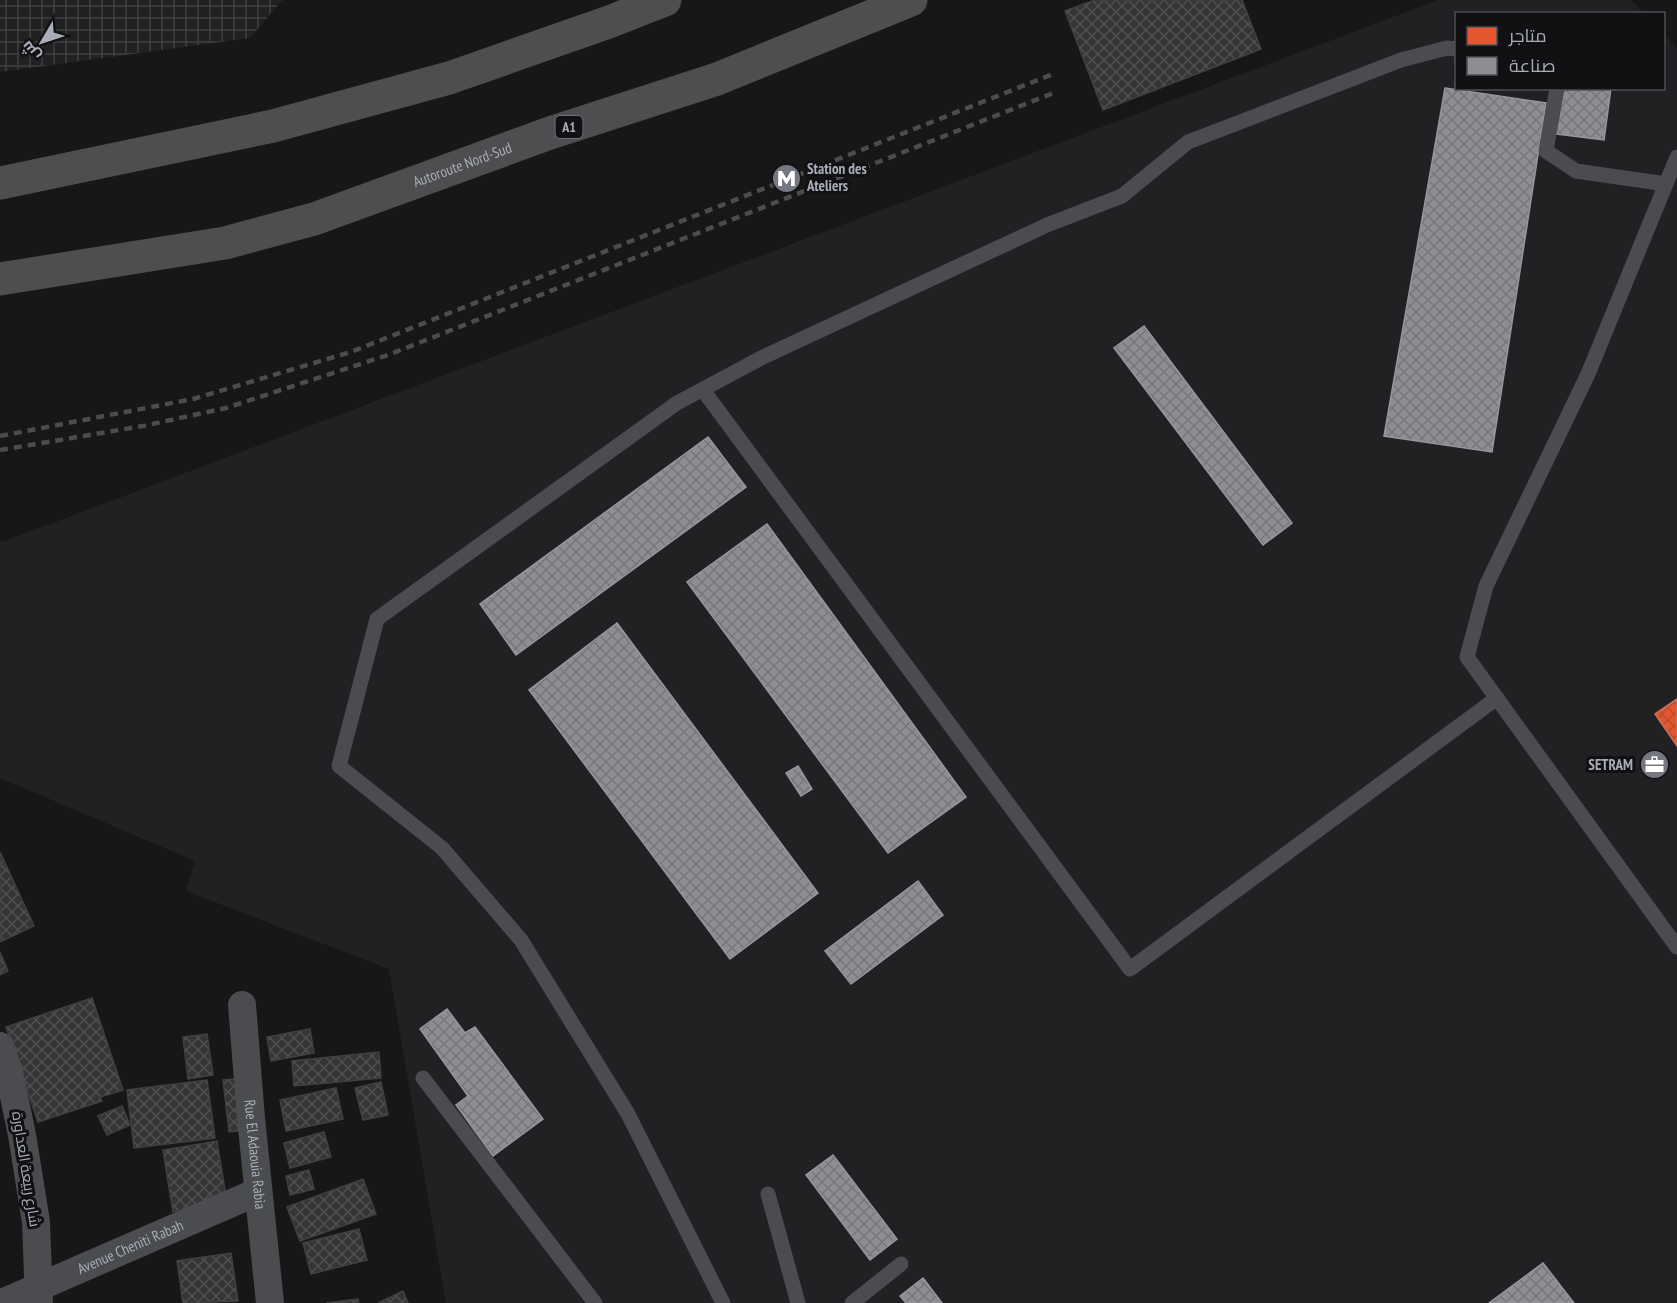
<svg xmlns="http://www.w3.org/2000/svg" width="1677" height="1303" viewBox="0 0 1677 1303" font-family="'PT Sans Narrow',Cairo,sans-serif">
	<defs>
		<pattern id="industrial-grid" width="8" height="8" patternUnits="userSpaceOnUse" patternTransform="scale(1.5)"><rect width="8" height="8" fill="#212123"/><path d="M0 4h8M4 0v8" fill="none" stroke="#3e3f41"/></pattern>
		<pattern id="shops-cross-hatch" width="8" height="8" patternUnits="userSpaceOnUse" patternTransform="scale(1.5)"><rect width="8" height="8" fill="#e4572e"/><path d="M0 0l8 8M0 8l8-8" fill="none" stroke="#b84e30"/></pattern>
		<pattern id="industry-cross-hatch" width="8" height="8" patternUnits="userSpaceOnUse" patternTransform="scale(1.5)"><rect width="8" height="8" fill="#8d8d92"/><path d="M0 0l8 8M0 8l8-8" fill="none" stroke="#76777b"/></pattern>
		<pattern id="building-cross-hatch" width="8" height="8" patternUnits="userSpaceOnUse" patternTransform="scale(1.5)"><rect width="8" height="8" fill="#353536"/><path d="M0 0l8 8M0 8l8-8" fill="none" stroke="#4f5051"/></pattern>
	</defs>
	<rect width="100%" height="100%" fill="#171717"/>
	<polygon fill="#212123" points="1438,0 1631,0 1644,13 1456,14 1456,88 1664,88 1664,34 1677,48 1677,1303 446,1303 389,969 186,891 195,861 0,778 0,541 5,541"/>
	<polygon fill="url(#industrial-grid)" points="0,0 282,0 250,38 0,72"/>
	<polygon fill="url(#shops-cross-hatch)" stroke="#d27157" stroke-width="1.5" points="1677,699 1677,746 1655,714"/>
	<g fill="url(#industry-cross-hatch)" stroke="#95979d" stroke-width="1.5">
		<polygon points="1445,88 1546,103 1492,452 1384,436"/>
		<polygon points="1555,88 1611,88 1604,140 1549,133"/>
		<polygon points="1144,326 1292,523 1263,545 1114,348"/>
		<polygon points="708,437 746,487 516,655 480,604"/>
		<polygon points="767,524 966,797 888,853 687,582"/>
		<polygon points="617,623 818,893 730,959 529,690"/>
		<polygon points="798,766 812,789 801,796 786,773"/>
		<polygon points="918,881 943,915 851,984 825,951"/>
		<polygon points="447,1009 465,1033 475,1027 543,1119 493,1156 456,1105 468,1096 420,1029"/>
		<polygon points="833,1155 897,1239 870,1260 806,1175"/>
		<polygon points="1543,1263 1574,1303 1489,1303"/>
		<polygon points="923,1278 942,1303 906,1303 900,1296"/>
	</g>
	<g fill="url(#building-cross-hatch)" stroke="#3f4043" stroke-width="1.5">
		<polygon points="1095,0 1242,0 1261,49 1103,110 1065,11"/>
		<polygon points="0,852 34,926 0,942"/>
		<polygon points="0,952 8,971 0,975"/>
		<polygon points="92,998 123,1090 100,1097 102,1101 38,1122 6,1027"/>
		<polygon points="310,1029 314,1053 271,1061 267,1037"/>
		<polygon points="207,1034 213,1075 188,1079 183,1037"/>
		<polygon points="379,1052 381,1078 294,1086 292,1061"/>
		<polygon points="251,1077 257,1129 229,1132 223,1080"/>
		<polygon points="207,1080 215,1138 134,1148 127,1090"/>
		<polygon points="381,1082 388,1115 363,1120 355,1088"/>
		<polygon points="336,1088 343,1119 286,1131 280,1100"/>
		<polygon points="122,1106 130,1125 107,1135 98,1116"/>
		<polygon points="324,1132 331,1157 290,1168 284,1143"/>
		<polygon points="217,1141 227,1203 173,1212 163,1150"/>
		<polygon points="309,1170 314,1189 290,1195 286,1176"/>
		<polygon points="363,1179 376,1214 300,1241 287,1207"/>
		<polygon points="359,1229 367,1260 311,1274 303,1243"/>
		<polygon points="231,1253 238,1301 183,1303 177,1261"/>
		<polygon points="403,1291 408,1303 378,1303"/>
		<polygon points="358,1299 359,1303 326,1303"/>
	</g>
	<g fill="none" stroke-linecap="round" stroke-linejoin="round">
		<g stroke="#4b4c50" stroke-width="15">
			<polyline points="1557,88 1546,151 1576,171 1666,184"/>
			<polyline points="1677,157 1588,374 1486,586 1467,657 1677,947"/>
			<polyline points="703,390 1130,969 1497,698"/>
			<polyline points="423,1078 595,1303"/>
			<polyline points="768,1194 798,1303"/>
			<polyline points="723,1303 628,1114 521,940 442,848 339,766 377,619 677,403 761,358 1047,225 1122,196 1188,142 1401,60 1447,48 1456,49"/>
			<polyline points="852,1303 901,1264"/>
		</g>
		<g stroke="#4b4c50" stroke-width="28">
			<path id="s1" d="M 242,1005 L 251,1118 L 270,1303"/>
			<polyline points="0,1046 9,1072 22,1135 36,1222 39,1303"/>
			<path id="s2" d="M 2,1303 L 257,1192"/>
		</g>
		<g stroke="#4e4e51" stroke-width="33">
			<polyline points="0,183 273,126 449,78 609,22 665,0"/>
			<path id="s3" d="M 0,279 L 225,243 L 314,219 L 550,133 L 717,79 L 911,0"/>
		</g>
		<g stroke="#4b4c4f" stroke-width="4.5" stroke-dasharray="8 6" stroke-linecap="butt">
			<polyline points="0,436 193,399 351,352 1053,74"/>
			<polyline points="0,450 143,426 226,408 388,355 1056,92"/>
		</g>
	</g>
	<defs>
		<symbol id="metro-disc" viewBox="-11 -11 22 22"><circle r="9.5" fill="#757880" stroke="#111113"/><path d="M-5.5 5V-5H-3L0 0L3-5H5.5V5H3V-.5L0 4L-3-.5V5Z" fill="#fff"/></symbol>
		<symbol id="office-disc" viewBox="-11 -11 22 22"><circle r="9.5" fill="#757880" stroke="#111113"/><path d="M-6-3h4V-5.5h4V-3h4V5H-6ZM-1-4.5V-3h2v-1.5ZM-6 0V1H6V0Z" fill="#fff"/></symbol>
	</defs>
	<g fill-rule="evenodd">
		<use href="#metro-disc" x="770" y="162" width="33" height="33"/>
		<use href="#office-disc" x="1638" y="748" width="33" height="33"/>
	</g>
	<g text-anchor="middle" stroke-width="6" stroke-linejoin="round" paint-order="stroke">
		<rect fill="#111113" stroke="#7b7e86" stroke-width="1.5" x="555.5" y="116" width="27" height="22" rx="4.5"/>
		<g font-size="14" font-weight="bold" fill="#a8adb8">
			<text x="569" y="132">A1</text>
		</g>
		<g font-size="15" fill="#a8adb8" stroke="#111113">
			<text dy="5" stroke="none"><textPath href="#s3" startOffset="478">Autoroute Nord-Sud</textPath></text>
			<text dy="5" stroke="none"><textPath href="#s1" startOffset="150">Rue El Adaouia Rabia</textPath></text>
			<text transform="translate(26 1169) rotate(81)" y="5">شارع ربيعة العداورة</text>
			<text dy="5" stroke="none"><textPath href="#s2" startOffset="140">Avenue Cheniti Rabah</textPath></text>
		</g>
		<g font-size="15" font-weight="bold" fill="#a8adb8" stroke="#111113" text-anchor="start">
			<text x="807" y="174">Station des<tspan x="807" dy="17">Ateliers</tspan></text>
			<text x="1633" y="770" text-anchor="end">SETRAM</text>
		</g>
	</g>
	<rect x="1455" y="12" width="210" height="78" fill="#111113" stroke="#4d4f55" stroke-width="1.5"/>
	<rect x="1467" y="27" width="30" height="18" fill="#e4572e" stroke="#4d4f55" stroke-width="1.5"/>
	<text x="1509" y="42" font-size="18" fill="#a8adb8">متاجر</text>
	<rect x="1467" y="57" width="30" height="18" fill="#8d8d92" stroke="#4d4f55" stroke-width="1.5"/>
	<text x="1509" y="72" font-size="18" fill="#a8adb8">صناعة</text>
	<g transform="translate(42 42) rotate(231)" stroke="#111113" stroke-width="4.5" paint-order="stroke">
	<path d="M0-4.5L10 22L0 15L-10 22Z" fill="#a8adb8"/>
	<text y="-9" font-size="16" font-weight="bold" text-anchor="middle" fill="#a8adb8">ش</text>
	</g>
</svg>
